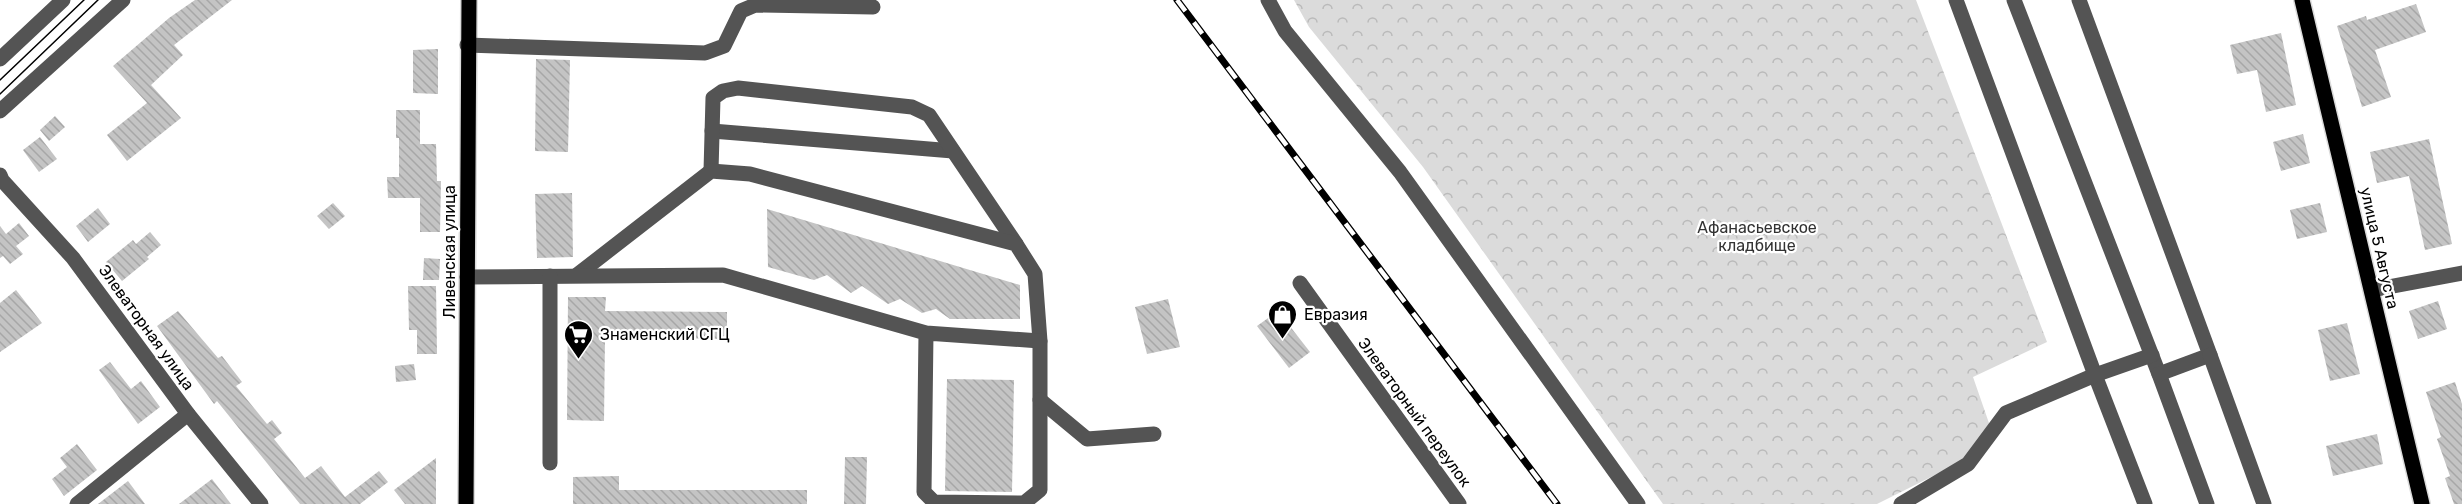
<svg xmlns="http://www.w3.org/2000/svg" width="2462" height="504" viewBox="0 0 2462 504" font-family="Rubik,sans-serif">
	<defs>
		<pattern id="forest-crowns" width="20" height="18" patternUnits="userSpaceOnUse" patternTransform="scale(1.5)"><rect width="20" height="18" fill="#dbdbdb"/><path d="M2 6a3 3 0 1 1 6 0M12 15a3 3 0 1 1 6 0" fill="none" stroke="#bababa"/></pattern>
		<pattern id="building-back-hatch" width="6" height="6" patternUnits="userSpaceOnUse" patternTransform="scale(1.5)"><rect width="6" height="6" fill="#c4c4c4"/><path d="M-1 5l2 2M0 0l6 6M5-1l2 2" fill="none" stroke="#a7a7a7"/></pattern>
	</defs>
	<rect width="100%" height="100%" fill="#fff"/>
	<polygon fill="url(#forest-crowns)" points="1294,0 1916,0 2047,342 1973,377 1990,426 1963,461 1877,504 1663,504 1423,167 1309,27"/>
	<g fill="url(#building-back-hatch)">
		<polygon points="195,0 232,0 174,45 183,55 151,85 181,118 127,161 107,135 147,103 113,66 169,18"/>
		<polygon points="2416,4 2426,32 2375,50 2391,97 2362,107 2337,26 2366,16 2367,20"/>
		<polygon points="2281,33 2296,105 2266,112 2257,70 2237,74 2230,45"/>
		<polygon points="438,49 438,94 413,93 413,50"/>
		<polygon points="536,59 570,60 568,152 535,151"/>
		<polygon points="396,110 420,110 420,144 436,144 437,181 441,181 440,232 420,232 420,198 388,198 387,177 399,177 399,138 396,138"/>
		<polygon points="55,116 65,127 49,141 40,130"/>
		<polygon points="2303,134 2310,163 2281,171 2273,142"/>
		<polygon points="40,137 57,159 39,172 23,150"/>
		<polygon points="2429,139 2452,244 2425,250 2409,176 2377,183 2370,152"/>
		<polygon points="572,193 573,257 537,258 535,194"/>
		<polygon points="333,203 345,216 329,229 317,216"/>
		<polygon points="2320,203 2327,232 2297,239 2290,210"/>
		<polygon points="98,208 110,224 88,242 76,226"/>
		<polygon points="767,209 1020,285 1020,319 950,319 936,309 922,313 900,299 888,304 862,286 851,293 827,275 814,280 768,267"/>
		<polygon points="19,223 29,236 16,246 23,254 10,264 3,256 0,258 0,226 6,234"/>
		<polygon points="150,232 161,245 147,257 149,259 122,281 106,262 133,240 136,244"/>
		<polygon points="424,258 440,259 439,280 423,280"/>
		<polygon points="408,286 436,286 437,354 417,354 417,330 409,330"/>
		<polygon points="16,290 42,323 0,352 0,303"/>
		<polygon points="568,297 606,297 605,311 727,312 727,339 605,337 604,421 567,420"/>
		<polygon points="1168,299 1180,347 1147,354 1135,307"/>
		<polygon points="2438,301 2447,329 2418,339 2409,311"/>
		<polygon points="178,311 218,358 222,356 242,382 236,386 267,424 272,420 282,433 274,439 305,478 321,466 345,497 379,471 388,482 360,504 300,504 217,401 214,404 157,326"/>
		<polygon points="1278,311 1310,352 1289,368 1257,326"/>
		<polygon points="2347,323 2360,374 2330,381 2318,330"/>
		<polygon points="110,362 131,389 141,381 160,407 138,424 99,370"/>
		<polygon points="414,364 416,380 396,382 395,366"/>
		<polygon points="947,379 1014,380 1012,492 945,491"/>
		<polygon points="2455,382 2462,404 2462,504 2454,504 2445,478 2450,476 2437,439 2441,437 2426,392"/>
		<polygon points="2377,434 2383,464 2333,476 2326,446"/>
		<polygon points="77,444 97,470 64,496 52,479 67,467 60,458"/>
		<polygon points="845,457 867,457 866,504 844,504"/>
		<polygon points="436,458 436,504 405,504 394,490"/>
		<polygon points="619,476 619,490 807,490 807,504 573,504 573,477"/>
		<polygon points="212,479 231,504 179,504"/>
		<polygon points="128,481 145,504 98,504"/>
	</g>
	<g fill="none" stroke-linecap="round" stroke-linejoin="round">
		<defs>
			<g id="major">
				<polyline points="2302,0 2422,504"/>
				<polyline points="466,504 469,0"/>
			</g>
		</defs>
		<use href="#major" stroke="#dbdbdb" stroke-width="18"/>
		<g stroke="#545454" stroke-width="15">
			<polyline points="1268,0 1285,31 1400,172 1638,504"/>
			<polyline points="1956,0 2095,375 2145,504"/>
			<polyline points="2014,0 2159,374 2207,504"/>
			<polyline points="2079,0 2210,355 2159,374"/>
			<polyline points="467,45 705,53 724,46 741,11 755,5 873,7"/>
			<polyline points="0,59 63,0"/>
			<polyline points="0,111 123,0"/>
			<polyline points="712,131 953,151"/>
			<polyline points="711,171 713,98 723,91 738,88 912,107 929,115 1016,244"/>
			<polyline points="0,175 2,180 73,258 188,414 261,504"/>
			<polyline points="577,275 711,171 750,174 1016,244 1035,274 1040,341"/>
			<polyline points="467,277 723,275 926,333 1040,341 1040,490 1024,503 934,502 924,492 926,333"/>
			<polyline points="1300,283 1459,504"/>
			<polyline points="2372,290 2462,273"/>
			<polyline points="2210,355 2264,504"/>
			<polyline points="1040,400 1087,439 1154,434"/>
			<polyline points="550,463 550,276"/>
			<polyline points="77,504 188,414"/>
			<polyline points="1901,504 1968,464 2006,413 2095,375 2152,355"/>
		</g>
		<use href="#major" stroke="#000" stroke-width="15"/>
		<g stroke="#000" stroke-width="1.5">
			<polyline points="0,80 84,0"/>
			<polyline points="0,94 98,0"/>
		</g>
		<defs>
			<polyline id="rail" points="1177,0 1557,504"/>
		</defs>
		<use href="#rail" stroke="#000" stroke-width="7"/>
		<use href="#rail" stroke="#fff" stroke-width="4.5" stroke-dasharray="14" stroke-linecap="butt"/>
	</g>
	<defs>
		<symbol id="shop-pin" viewBox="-11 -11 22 30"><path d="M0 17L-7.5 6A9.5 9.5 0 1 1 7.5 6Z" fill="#000" stroke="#fff"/><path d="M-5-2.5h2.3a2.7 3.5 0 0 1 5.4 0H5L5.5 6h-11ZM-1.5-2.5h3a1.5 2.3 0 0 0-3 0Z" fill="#fff"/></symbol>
		<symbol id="supermarket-pin" viewBox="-11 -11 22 30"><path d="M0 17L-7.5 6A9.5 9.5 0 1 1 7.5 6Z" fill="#000" stroke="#fff"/><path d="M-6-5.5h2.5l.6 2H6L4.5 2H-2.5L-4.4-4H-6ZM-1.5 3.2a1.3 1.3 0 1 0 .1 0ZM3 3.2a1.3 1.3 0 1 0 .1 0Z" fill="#fff"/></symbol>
	</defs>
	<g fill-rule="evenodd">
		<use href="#shop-pin" x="1266" y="298" width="33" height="45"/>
		<use href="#supermarket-pin" x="562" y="318" width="33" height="45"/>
	</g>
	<g text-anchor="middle" stroke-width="4.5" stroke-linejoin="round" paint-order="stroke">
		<g font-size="16" fill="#323232" stroke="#fff">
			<text x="1757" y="233">Афанасьевское<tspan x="1757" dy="18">кладбище</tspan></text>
		</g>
		<g font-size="16" fill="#000" stroke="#fff">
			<text transform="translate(2380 248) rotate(77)" y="6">улица 5 Августа</text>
			<text transform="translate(449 252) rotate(-90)" y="6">Ливенская улица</text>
			<text transform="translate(147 327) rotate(54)" y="6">Элеваторная улица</text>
			<text transform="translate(1415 412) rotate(54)" y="6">Элеваторный переулок</text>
		</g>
		<g font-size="16" fill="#000" stroke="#fff" text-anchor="start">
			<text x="1304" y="320">Евразия</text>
			<text x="600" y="340">Знаменский СГЦ</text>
		</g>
	</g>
</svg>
